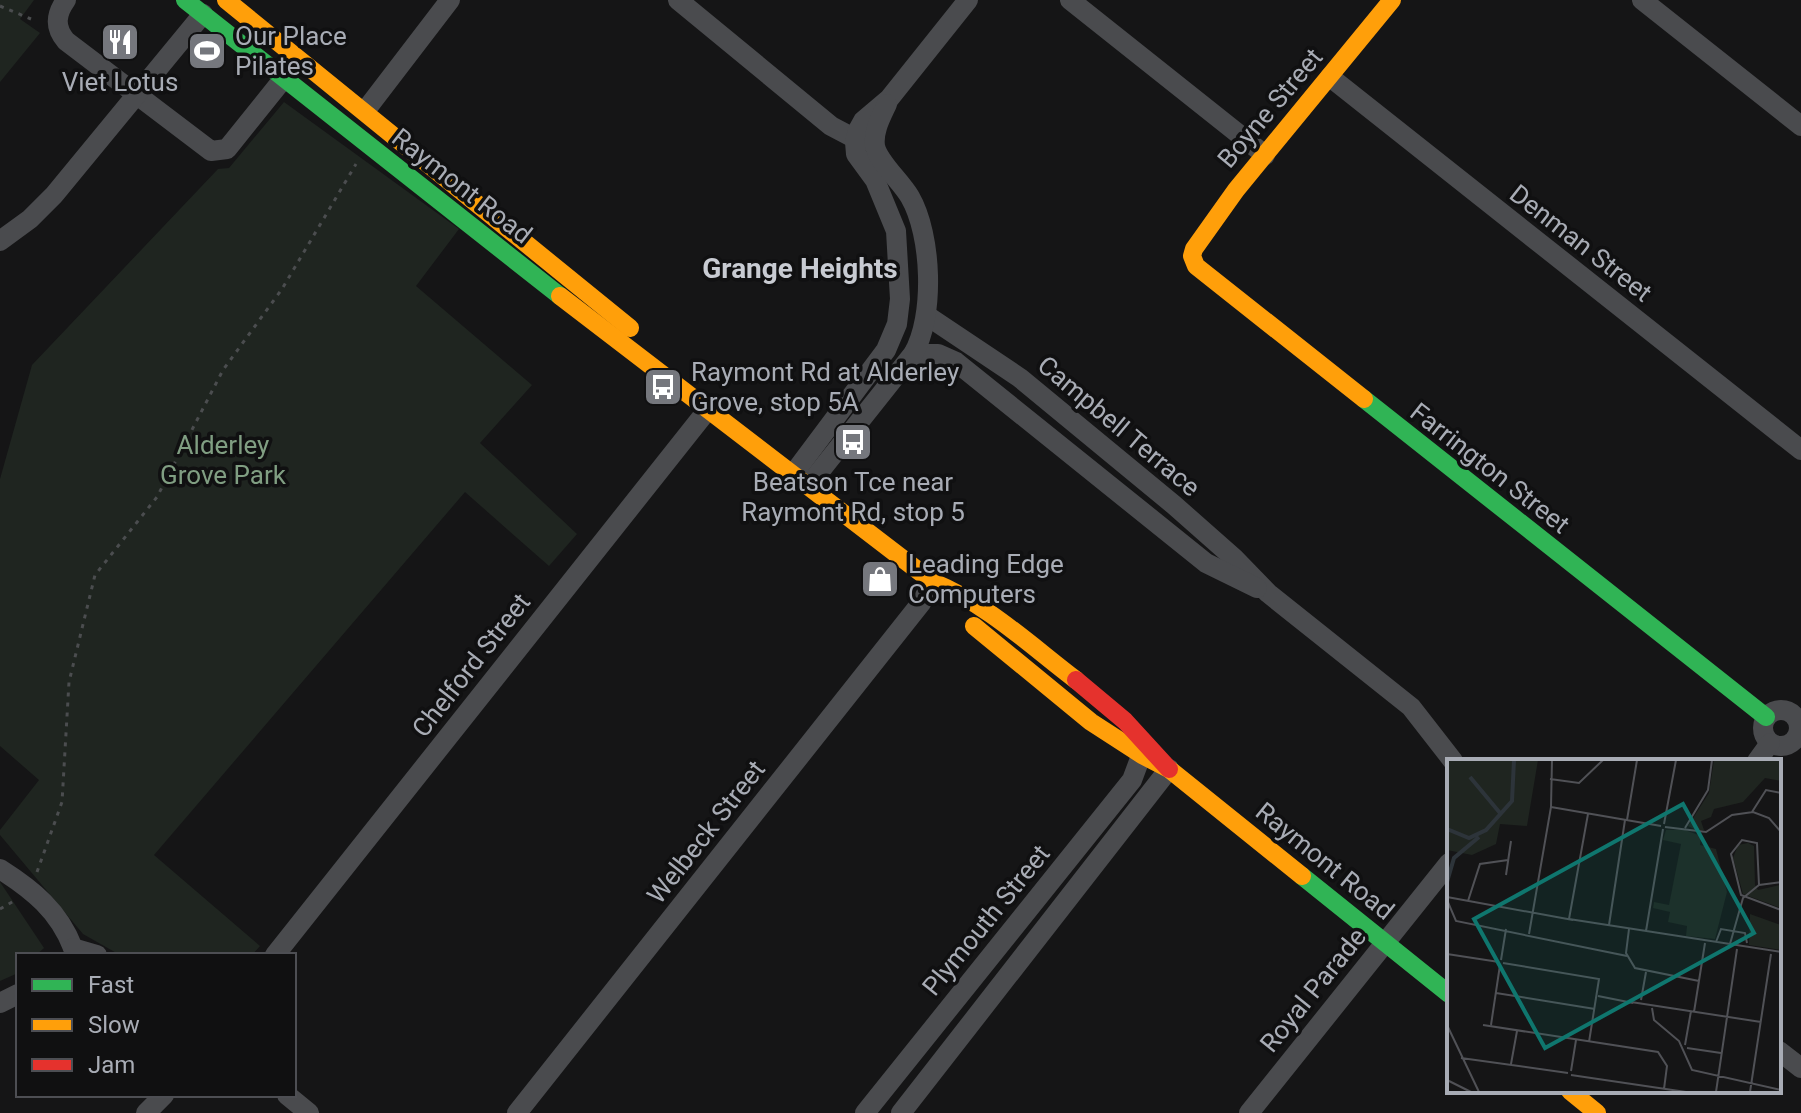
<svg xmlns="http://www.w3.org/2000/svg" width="1801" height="1113" viewBox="0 0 1801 1113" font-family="Roboto,sans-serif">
	<rect width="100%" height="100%" fill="#151516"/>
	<g fill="#1f2520">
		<polygon points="0,0 34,0 20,19 40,33 0,82"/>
		<polygon points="284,102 459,229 416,286 532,385 480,443 577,534 549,566 465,492 154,855 260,946 252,955 120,955 83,934 0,835 0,830 39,780 0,746 0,479 32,365 218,169 229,168"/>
		<polygon points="0,882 44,948 36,955 18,955 18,973 0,981"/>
	</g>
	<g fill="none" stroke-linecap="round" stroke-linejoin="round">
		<g stroke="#4b4d4f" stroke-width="3" stroke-dasharray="4 6" stroke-linecap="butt">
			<polyline points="0,6 31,19"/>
			<polyline points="37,872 62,802 69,682 95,575 157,497 223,370 282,289 356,164"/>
			<polyline points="0,909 14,901"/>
		</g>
		<g stroke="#4a4b4e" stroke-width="20">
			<path d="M 66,0 C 56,14 54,27 66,41 L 211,151 L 227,149 L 284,78"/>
			<polyline points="678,0 831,126 850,136 867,141"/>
			<polyline points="1070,0 1265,155"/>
			<polyline points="1642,0 1801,126"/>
			<polyline points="1330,77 1801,450"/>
			<polyline points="365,111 450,0"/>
			<polyline points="0,241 30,219 54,195 203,14"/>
			<polyline points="926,315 1020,378 1174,505 1234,558 1268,593 1411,707 1453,761"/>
			<polyline points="913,354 938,354 956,362 1206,563 1257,588"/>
			<polyline points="794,473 886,350 897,324 900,299 896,231 875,180 856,154 855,142 858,130 863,121 889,99 968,0"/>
			<path d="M 809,485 L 913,354 C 935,317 932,235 910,197 C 901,181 878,162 875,146 C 873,131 881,117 887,104"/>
			<circle cx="1781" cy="728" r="18"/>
			<polyline points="1757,761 1770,743"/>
			<path d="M 0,869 C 33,890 59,911 73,948"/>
			<polyline points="73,948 97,955"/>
			<polyline points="275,955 709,408"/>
			<polyline points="0,1003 18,994"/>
			<polyline points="1779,1051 1801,1068"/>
			<polyline points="287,1095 309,1113"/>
			<polyline points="146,1113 164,1095"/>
			<polyline points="517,1113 921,603 933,582"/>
			<polyline points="865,1113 1132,780 1141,756"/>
			<polyline points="901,1113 1169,769"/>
			<polyline points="1249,1113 1449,863"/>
		</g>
		<g stroke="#30b455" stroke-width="18">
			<polyline points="185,0 560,296"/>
			<polyline points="1364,399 1766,717"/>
			<polyline points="1302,876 1449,994"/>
		</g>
		<g stroke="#ff9f0a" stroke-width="18">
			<polyline points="226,0 630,328"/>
			<path d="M 560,296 L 933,582 C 987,604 1030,645 1076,680"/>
			<polyline points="1364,399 1196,266 1192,256 1194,249 1236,190 1392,0"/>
			<polyline points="974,626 1091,722 1142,755 1169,769 1302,876"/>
			<polyline points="1570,1091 1597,1113"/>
		</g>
		<polyline stroke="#e5322d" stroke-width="18" points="1076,680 1125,721 1169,769"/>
	</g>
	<defs>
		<symbol id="restaurant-square" viewBox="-11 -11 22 22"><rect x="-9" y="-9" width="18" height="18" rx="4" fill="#75777d" stroke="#101011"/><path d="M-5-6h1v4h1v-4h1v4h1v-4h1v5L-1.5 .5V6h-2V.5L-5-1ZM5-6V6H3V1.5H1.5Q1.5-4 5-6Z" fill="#fff"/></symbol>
		<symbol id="stadium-square" viewBox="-11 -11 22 22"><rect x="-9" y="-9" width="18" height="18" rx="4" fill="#75777d" stroke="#101011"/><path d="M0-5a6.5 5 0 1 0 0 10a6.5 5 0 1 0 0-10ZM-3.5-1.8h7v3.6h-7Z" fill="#fff"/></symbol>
		<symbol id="bus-square" viewBox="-11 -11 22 22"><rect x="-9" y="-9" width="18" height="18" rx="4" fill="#75777d" stroke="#101011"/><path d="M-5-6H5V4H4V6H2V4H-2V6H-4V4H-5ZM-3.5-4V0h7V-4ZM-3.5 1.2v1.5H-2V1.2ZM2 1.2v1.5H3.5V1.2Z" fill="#fff"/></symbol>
		<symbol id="shop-square" viewBox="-11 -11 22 22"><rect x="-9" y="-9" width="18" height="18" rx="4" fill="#75777d" stroke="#101011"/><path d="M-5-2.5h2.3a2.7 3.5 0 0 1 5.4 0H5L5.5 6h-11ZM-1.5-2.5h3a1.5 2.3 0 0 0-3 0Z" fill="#fff"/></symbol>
	</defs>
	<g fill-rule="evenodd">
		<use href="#restaurant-square" x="98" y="20" width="44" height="44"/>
		<use href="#stadium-square" x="185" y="29" width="44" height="44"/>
		<use href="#bus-square" x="641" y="365" width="44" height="44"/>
		<use href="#bus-square" x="831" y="420" width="44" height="44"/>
		<use href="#shop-square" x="858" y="557" width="44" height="44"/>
	</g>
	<g text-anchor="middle" stroke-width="7" stroke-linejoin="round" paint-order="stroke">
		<g font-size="26" fill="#a8acb5" stroke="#101011" text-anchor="start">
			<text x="235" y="45">Our Place<tspan x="235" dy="30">Pilates</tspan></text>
			<text x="120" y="91" text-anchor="middle">Viet Lotus</text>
			<text x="691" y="381">Raymont Rd at Alderley<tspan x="691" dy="30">Grove, stop 5A</tspan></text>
			<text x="853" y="491" text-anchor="middle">Beatson Tce near<tspan x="853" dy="30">Raymont Rd, stop 5</tspan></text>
			<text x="908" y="573">Leading Edge<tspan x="908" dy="30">Computers</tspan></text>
		</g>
		<g font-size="26" fill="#a8acb5" stroke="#101011">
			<text transform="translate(1270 108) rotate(-50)" y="9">Boyne Street</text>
			<text transform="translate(462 186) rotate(38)" y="9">Raymont Road</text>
			<text transform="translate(1581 243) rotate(38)" y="9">Denman Street</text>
			<text transform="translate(1119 426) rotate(40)" y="9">Campbell Terrace</text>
			<text transform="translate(1490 468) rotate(38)" y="9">Farrington Street</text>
			<text transform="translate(471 665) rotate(-52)" y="9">Chelford Street</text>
			<text transform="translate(706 832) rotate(-52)" y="9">Welbeck Street</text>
			<text transform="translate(1325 861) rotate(39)" y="9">Raymont Road</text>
			<text transform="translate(986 920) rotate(-51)" y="9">Plymouth Street</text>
			<text transform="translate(1313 990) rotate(-51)" y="9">Royal Parade</text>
		</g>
		<g font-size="26" fill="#809e82" stroke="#101011">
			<text x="223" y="454">Alderley<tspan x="223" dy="30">Grove Park</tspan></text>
		</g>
		<g font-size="28" font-weight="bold" fill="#c8cbd2" stroke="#101011">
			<text x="800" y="278">Grange Heights</text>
		</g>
	</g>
	<g transform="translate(1447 759)">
		<rect width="334" height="334" fill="#151516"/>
		<path d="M 0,1 L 91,1 L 80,67 L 53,65 L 49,85 L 25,96 L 0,91 ZM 267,1 L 334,1 L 334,22 L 318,19 L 296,43 L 267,50 L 264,58 L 254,62 L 257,71 L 251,72 L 241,67 L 262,34 ZM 219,71 L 238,71 L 254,77 L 253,86 L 269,90 L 280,133 L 268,180 L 239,177 L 240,167 L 221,163 L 223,153 L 206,149 L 207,143 L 222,146 L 234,85 L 216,81 ZM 301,84 L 307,87 L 308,126 L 311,131 L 333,126 L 334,149 L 296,135 L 286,99 L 291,86 ZM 303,155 L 334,166 L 334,191 L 302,186 Z" fill="#1f2520"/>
		<path fill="none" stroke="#2d343a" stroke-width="4" d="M 23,18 L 53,54M 0,70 L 22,79 L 39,71 L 65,42 L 67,1M 0,123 L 7,99 L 32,78"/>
		<path fill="none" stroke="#505156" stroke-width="2" d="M 103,20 L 132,24 L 156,1M 104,48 L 214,67M 305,53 L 319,31 L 334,34M 180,61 L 190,1M 217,65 L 229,1M 218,68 L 259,73 L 285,56 L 306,53 L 322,59 L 334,73M 238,69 L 261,31 L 265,1M 59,116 L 64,82M 312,126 L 310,84 L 295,81 L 284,95 L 294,136 L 334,151M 0,138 L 126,161M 0,141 L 9,162 L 180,197M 21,142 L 33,105 L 61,101M 122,160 L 141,55M 122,160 L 334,193M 162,166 L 178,61M 182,170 L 179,194 L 188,209 L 252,222M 199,172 L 216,70M 82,175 L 104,48 L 105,1M 269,183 L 274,170 L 298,174 L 300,184M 283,185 L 296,139 L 312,126 L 334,123M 0,195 L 52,203M 54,201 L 59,170M 56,204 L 152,220 L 142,283M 49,234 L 148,250M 151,237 L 186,244M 194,241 L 199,213M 184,243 L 314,263M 205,249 L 207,261 L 232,282 L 245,311 L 334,331M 247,253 L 258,184M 0,266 L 32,333M 36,266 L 211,293 L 220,307 L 217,330M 44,266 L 53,206M 238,286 L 244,252M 240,289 L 274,294M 14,299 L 121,314M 64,305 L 70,272M 124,312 L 129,281M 124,316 L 239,333M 0,321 L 24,333M 269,333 L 290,190M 303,333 L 324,195"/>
		<path fill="#0f766e" fill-opacity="0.15" stroke="#0f766e" stroke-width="4" d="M 236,45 L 307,174 L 98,289 L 27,160 Z"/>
		<rect width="334" height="334" fill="none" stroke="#a8acb5" stroke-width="4"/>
	</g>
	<rect x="16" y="953" width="280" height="144" fill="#101011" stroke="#4d4e53" stroke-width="2"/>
	<rect x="32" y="979" width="40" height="12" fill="#30b455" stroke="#4d4e53" stroke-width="2"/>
	<text x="88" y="993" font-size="24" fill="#a8acb5">Fast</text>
	<rect x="32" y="1019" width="40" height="12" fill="#ff9f0a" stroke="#4d4e53" stroke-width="2"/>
	<text x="88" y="1033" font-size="24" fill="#a8acb5">Slow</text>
	<rect x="32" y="1059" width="40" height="12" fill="#e5322d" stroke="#4d4e53" stroke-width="2"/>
	<text x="88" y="1073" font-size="24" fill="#a8acb5">Jam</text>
</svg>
